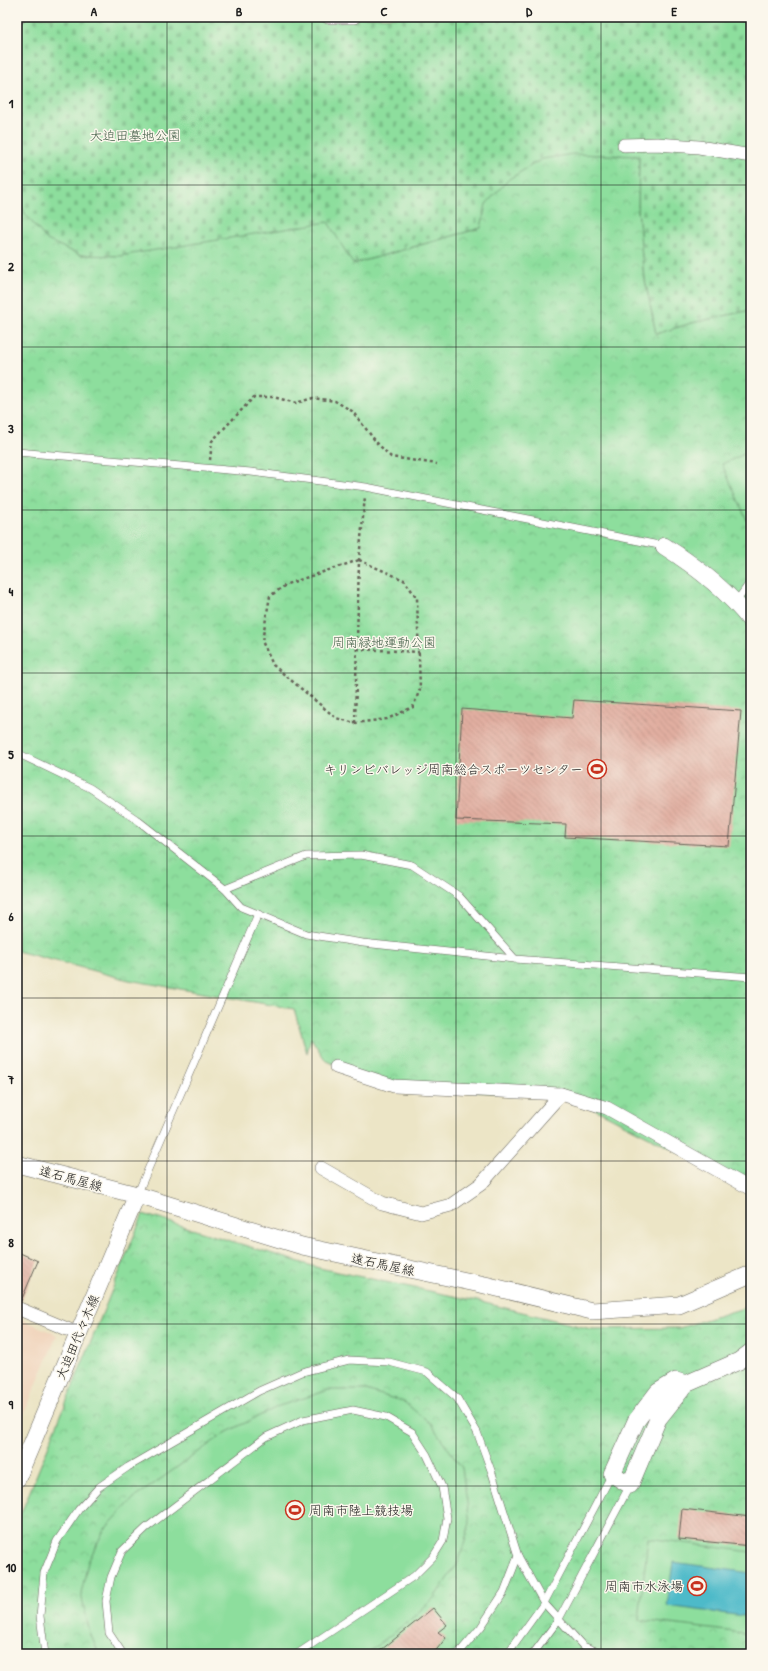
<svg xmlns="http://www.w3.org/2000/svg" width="768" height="1671" viewBox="0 0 768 1671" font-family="'Patrick Hand','Klee One',sans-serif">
	<defs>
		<pattern id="cemetery-stones" width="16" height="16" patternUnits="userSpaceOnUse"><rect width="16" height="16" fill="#8dde9d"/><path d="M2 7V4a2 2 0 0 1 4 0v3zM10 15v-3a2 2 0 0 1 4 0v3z" fill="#79be87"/></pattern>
		<pattern id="park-crowns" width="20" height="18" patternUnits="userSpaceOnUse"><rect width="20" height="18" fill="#8dde9d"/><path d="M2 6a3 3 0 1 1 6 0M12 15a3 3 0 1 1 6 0" fill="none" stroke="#79be87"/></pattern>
		<pattern id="building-back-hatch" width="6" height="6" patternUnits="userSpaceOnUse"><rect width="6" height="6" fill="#e1aea0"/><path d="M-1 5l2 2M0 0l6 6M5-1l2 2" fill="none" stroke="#c09589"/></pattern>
	</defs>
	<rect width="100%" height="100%" fill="#fbf7ec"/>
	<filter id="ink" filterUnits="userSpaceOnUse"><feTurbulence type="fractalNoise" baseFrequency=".025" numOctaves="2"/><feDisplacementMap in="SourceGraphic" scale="8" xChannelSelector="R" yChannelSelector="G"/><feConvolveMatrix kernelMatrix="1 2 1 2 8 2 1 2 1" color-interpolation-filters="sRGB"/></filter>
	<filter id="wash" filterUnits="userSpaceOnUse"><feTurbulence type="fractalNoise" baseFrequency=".012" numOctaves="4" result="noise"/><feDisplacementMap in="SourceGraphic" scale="16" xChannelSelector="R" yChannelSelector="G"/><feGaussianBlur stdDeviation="0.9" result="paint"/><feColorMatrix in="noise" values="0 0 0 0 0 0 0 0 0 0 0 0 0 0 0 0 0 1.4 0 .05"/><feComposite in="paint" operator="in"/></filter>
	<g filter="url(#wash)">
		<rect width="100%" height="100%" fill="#ece5c6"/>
		<polygon fill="#f1d5bd" points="17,1317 57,1335 17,1431"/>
		<polygon fill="url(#cemetery-stones)" stroke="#547d5c" points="17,17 751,17 751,310 692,323 656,334 643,270 638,209 639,157 481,228 353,264 80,255 47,241 25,214 17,194"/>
		<g fill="url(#park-crowns)" stroke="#547d5c">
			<polygon points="573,154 639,156 638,209 643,270 656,334 692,323 751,310 751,1189 571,1097 391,1087 326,1061 311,1038 307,1053 294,1009 129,980 17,951 17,194 25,214 47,240 80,255 119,256 328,222 353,264 481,228 486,204 509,179 542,159"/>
			<polygon points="143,1214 319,1268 477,1301 591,1329 679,1328 747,1307 751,1312 751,1654 17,1654 17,1523"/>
		</g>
		<g fill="#8dde9d" stroke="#547d5c">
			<polygon points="751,451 751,529 722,464"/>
			<polygon points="329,1390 366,1390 404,1402 431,1424 462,1468 470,1523 459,1561 434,1598 410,1620 366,1654 99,1654 90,1633 81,1594 88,1562 104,1530 134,1498 225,1433 279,1406"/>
			<polygon points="648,1538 751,1552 751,1634 639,1620"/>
		</g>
		<polygon fill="#4ebac9" stroke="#356b72" points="673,1562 751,1573 751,1617 667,1606"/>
		<g id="blocks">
			<g fill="url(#building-back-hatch)">
				<polygon points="574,700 741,711 729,846 565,837 566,824 456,820 462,709 572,718"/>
				<polygon points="20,1253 38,1261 21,1301 17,1300 17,1260"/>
				<polygon points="682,1509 751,1517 751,1546 679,1539"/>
				<polygon points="433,1608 447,1625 438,1632 446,1638 433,1654 376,1654"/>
			</g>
		</g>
	</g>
	<g filter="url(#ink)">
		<use href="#blocks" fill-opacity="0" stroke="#656258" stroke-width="1"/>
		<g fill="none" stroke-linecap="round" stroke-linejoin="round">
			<defs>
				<g id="service">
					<polyline points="17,452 251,472 366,487 664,546"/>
					<polyline points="736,602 751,581"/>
					<polyline points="17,753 90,788 136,819 225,889 241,907 306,934 363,943 515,959 751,977"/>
					<polyline points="225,889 306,856 361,855 412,865 459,896 515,959"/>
					<polyline points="137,1195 258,914"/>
					<polyline points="45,1654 40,1616 44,1573 57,1541 79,1509 99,1487 128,1467 259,1391 302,1372 349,1360 389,1362 427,1372 457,1398 477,1432 492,1473 518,1556 544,1603 583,1646 603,1654"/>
					<polyline points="123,1654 109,1633 106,1601 111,1577 122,1551 146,1528 266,1437 303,1420 353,1410 386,1417 412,1432 427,1455 442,1487 447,1518 443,1541 433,1557 414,1576 297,1654"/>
					<polyline points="458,1654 481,1627 504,1592 518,1556"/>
					<polyline points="507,1654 544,1603 612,1474"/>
					<polyline points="533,1654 559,1619 630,1485"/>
				</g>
				<g id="minor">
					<polyline points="328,17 354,17"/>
					<polyline points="17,18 19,17"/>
					<polyline points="624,145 657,144 699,147 751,156"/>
					<polyline points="336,1067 394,1086 561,1094 607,1108 751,1189"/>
					<polyline points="321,1168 382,1203 421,1213 451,1205 481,1184 561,1094"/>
					<polyline points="17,1308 79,1334"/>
				</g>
				<g id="tertiary">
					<path d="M 664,546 C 697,567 727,590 751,621"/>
					<polyline points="17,1164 137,1195 302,1246 485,1285 592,1311 679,1305 751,1274"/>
					<polyline points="686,1384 676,1381 658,1392 636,1421 612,1474 630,1485 658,1419 686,1384 739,1361 751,1352"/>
					<polyline points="17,1479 137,1195"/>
				</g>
			</defs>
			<use href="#service" stroke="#656258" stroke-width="8"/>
			<use href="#minor" stroke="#656258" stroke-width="14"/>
			<use href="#tertiary" stroke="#656258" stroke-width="18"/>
			<g stroke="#656258" stroke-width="2.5" stroke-dasharray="3 3" stroke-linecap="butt">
				<polyline points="210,460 212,441 254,397 273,397 296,403 313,398 335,401 352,411 377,443 391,457 437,464"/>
				<polygon points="359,560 404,580 417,598 420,689 413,707 387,719 355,723 336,718 273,665 262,641 270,596 287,584"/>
				<polyline points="357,649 419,652"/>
				<polyline points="355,723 359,560 365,496"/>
			</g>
			<use href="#service" stroke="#fff" stroke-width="7"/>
			<use href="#minor" stroke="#fff" stroke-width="13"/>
			<use href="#tertiary" stroke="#fff" stroke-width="17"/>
		</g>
	</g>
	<path fill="none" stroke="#1c1c1c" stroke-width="1" stroke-opacity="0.55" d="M 167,17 L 167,1654M 312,17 L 312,1654M 456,17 L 456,1654M 601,17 L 601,1654M 17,185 L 751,185M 17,347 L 751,347M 17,510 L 751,510M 17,673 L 751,673M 17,836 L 751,836M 17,998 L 751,998M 17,1161 L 751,1161M 17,1324 L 751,1324M 17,1486 L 751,1486"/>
	<defs>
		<symbol id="stadium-ring" viewBox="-11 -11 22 22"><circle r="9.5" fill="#fbf7ec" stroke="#c8321e" stroke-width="1.5"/><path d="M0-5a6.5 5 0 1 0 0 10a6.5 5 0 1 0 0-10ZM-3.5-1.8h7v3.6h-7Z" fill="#c8321e"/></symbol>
	</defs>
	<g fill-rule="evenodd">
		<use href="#stadium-ring" x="586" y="758" width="22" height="22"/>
		<use href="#stadium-ring" x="284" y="1499" width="22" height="22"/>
		<use href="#stadium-ring" x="686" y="1575" width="22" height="22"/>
	</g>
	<g text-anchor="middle" stroke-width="3" stroke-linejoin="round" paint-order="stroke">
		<g font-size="13" fill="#446049" stroke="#fbf7ec">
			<text x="135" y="140">大迫田墓地公園</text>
			<text x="384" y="647">周南緑地運動公園</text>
		</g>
		<g font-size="13" fill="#1c1c1c" stroke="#fbf7ec" text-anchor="end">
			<text x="583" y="774">キリンビバレッジ周南総合スポーツセンター</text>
			<text x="309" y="1515" text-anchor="start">周南市陸上競技場</text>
			<text x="683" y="1591">周南市水泳場</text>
		</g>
		<g font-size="13" fill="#1c1c1c" stroke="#fbf7ec">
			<text transform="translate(71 1178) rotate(15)" y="5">遠石馬屋線</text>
			<text transform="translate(383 1264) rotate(12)" y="5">遠石馬屋線</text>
			<text transform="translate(77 1337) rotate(-67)" y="5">大迫田代々木線</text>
		</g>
	</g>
	<rect width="768" height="1671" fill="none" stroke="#fbf7ec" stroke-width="44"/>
	<rect x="22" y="22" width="724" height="1627" fill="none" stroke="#1c1c1c" stroke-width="1.5"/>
	<g font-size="13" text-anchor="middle" font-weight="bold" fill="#1c1c1c">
		<text x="94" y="16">A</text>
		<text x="239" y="16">B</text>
		<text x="384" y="16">C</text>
		<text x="529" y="16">D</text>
		<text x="674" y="16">E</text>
		<text x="11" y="108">1</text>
		<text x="11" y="271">2</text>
		<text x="11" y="433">3</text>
		<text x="11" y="596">4</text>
		<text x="11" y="759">5</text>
		<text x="11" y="921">6</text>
		<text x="11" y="1084">7</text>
		<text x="11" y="1247">8</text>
		<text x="11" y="1409">9</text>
		<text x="11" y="1572">10</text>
	</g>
</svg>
